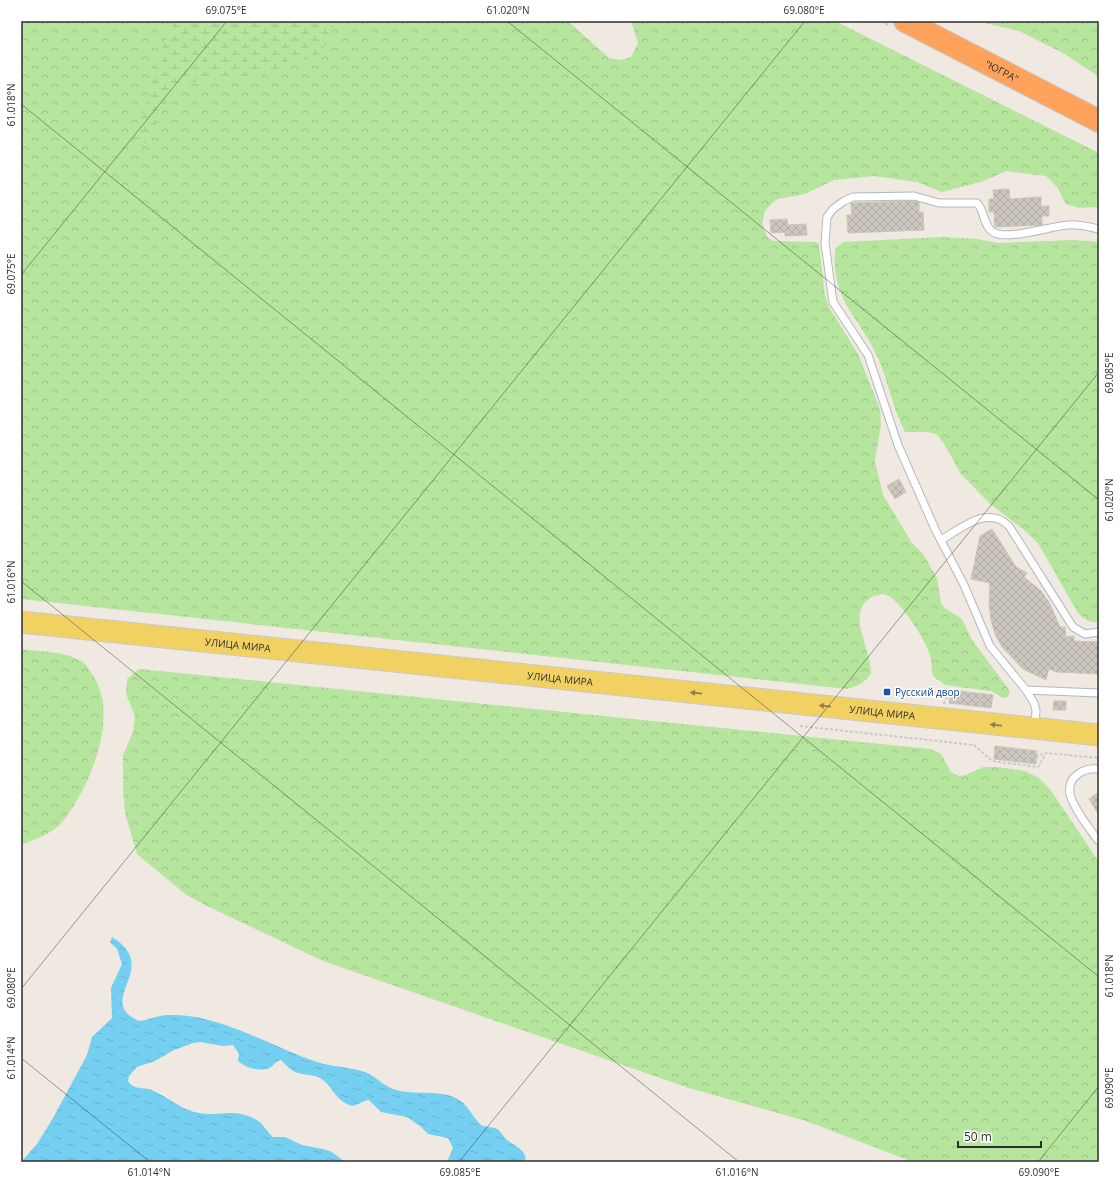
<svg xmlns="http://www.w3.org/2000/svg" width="1120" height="1183" viewBox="0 0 1120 1183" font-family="'Open Sans',sans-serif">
	<defs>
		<pattern id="forest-crowns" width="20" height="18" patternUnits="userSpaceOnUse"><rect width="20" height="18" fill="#b6e59e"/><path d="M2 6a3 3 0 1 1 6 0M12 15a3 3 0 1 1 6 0" fill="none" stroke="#9dc588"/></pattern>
		<pattern id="wetland-marsh" width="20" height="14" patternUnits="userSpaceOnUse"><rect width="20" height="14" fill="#b6e59e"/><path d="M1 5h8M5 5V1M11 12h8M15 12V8" fill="none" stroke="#9dc588"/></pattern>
		<pattern id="water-ripples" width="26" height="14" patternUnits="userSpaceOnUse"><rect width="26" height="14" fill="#75cff0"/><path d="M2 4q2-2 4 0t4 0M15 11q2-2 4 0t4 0" fill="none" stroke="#66b2ce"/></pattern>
		<pattern id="building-cross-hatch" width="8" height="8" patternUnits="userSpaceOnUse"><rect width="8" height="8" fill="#cbc7bf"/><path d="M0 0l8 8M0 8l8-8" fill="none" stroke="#afaba4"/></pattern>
	</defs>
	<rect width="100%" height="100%" fill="#efe9e1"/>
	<g fill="url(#forest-crowns)">
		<path d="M 21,21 L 568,21 L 609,58 L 621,60 L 631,57 L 638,43 L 631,21 L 835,21 L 1099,153 L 1099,207 L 1079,208 L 1066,204 L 1057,187 L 1046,176 L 1006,171 L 984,181 L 942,192 L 917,182 L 874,176 L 834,180 L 805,194 L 778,199 L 772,203 L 765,211 L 762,223 L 767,237 L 773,241 L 816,242 L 819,244 L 825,296 L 830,309 L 858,354 L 880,409 L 881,425 L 875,461 L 883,495 L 912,543 L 923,554 L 937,578 L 941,603 L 946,609 L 962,619 L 972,640 L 1010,691 L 1008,697 L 1003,698 L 991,691 L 945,685 L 933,676 C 931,669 932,662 930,655 C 926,641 898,595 883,594 C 880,594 876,596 874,596 C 866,599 861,606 860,614 C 857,630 871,654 871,674 C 864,683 858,686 847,689 L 21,599 Z"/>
		<polygon points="976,21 1099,21 1099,77 1063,53 1019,31"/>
		<path d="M 942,237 L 977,239 L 997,243 L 1074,240 L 1099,242 L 1099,621 C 1090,625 1084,618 1078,613 L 1038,543 L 1023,529 L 990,504 L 961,474 L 943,442 L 936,434 L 928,432 L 905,432 C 893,408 889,385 879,360 C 860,316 831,303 835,249 L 843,242 Z"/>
		<path d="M 21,649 C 42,652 65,651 83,662 C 87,665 89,670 92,674 C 121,714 90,787 63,821 C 52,834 36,839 21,845 Z"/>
		<polygon points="139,669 931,749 941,754 951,772 959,776 966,775 983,767 996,767 1025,771 1039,778 1050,789 1099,862 1099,1162 913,1162 806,1121 689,1088 323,961 207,906 185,894 137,854 125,813 123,788 123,755 133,732 135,716 126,694 127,679"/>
	</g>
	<polygon fill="url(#wetland-marsh)" points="175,21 334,21 331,37 317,56 244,79 201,80 180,86 168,100 148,140 139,148 135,136 151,89 154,66"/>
	<path fill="url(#water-ripples)" d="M 112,937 C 156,964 110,991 126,1012 C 129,1016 135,1019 139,1021 C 149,1020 158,1015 168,1015 C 219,1013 271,1047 317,1062 C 333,1067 349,1067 365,1072 C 375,1076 383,1085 393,1089 C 413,1096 436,1089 456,1098 C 468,1104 471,1115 480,1124 C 484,1128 492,1126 497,1129 C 501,1131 502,1135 505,1138 C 513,1146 522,1146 526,1158 L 523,1162 L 447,1162 L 453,1148 L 448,1138 L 428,1134 L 420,1126 L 407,1117 L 381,1112 L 369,1100 C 362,1100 356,1108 349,1105 C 336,1100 333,1088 323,1080 C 314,1073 302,1076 293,1071 C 289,1068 285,1064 281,1060 C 276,1061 275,1064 271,1067 C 262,1073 246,1068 238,1061 L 239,1054 L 233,1045 L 223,1046 L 200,1042 L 193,1043 L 172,1051 L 155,1061 L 137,1067 L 129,1076 L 128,1081 C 133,1090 143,1087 152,1090 C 168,1097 181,1110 199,1113 C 219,1117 231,1108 253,1118 C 263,1122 266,1131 273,1137 L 285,1137 L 302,1145 L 323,1149 L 332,1152 L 345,1162 L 21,1162 L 37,1144 L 53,1118 L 87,1055 L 92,1037 L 112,1018 L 111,988 L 122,964 L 117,949 L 110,942 Z"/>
	<g fill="url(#building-cross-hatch)" stroke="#cbc5ba">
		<polygon points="1009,189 1010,199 1041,197 1041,206 1049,206 1049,216 1042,216 1042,225 995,227 994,212 989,212 989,199 994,199 993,190"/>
		<polygon points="913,201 919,202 919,212 923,212 924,230 848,233 847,215 852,215 851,203"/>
		<polygon points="787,219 788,225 806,224 807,235 785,236 785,232 771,233 770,220"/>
		<polygon points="899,479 906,492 895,499 887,486"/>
		<polygon points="992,529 1016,567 1027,573 1024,577 1040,590 1049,602 1060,627 1065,627 1066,637 1074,636 1074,641 1099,642 1099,674 1057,672 1049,669 1046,680 1023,669 1002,647 995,634 991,620 989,603 990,583 971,579 980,536"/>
		<polygon points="951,690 993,695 991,708 949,703"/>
		<polygon points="1054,701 1066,701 1066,710 1053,710"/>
		<polygon points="995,746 1037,751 1036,764 994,759"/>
		<polygon points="1099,792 1099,815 1089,799"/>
	</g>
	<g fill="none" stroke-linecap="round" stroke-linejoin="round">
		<defs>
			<g id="lane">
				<path d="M 941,540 C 962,528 987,505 1009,526 L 1073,627 L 1085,634 L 1099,632"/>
				<polyline points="1026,690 1099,693"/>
				<path d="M 1035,727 L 1036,710 L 1034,703 L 1026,690 L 990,646 L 964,585 L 935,529 L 898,445 L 868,355 L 833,302 L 825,243 L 827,217 L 833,209 L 844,201 L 853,197 L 914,196 L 939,203 L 977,203 C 985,211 983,226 993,232 C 1007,241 1051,226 1068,225 C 1079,224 1089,227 1099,229"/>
				<path d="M 1099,769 C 1091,768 1085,769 1078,774 C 1060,787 1075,807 1084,821 C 1089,827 1093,835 1099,841"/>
			</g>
			<g id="primary">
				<path id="s1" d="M 21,622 L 1099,735"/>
			</g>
			<g id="highway">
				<path id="s2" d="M 905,21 L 1099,121"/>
			</g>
		</defs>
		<use href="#lane" stroke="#b4b7c1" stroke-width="9"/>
		<use href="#primary" stroke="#c9c9c9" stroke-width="23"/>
		<use href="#highway" stroke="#c9c9c9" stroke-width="24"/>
		<g stroke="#c9c9c9" stroke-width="2" stroke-dasharray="3 2" stroke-linecap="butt">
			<polyline points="881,21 890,26"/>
			<polyline points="944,704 946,698 950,696 982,700"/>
			<polyline points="800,726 974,745 992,761 1038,767 1046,753 1099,758"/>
			<polyline points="1001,753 1036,757 1045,753"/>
		</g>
		<use href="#lane" stroke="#fff" stroke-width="7"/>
		<use href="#primary" stroke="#f2d163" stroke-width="21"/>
		<use href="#highway" stroke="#ffa35c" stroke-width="22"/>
	</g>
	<defs><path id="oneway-solid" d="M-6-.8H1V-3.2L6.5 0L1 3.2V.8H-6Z"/></defs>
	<g fill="#908048">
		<use href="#oneway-solid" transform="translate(696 693) rotate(-174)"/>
		<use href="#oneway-solid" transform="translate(825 706) rotate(-174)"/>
		<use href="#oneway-solid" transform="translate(996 725) rotate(-174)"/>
	</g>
	<path fill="none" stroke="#2e2e2e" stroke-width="1" stroke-opacity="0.45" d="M 507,21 L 1099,500M 1096,21 L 1099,24M 21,104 L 1099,977M 21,275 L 227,21M 21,581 L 739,1162M 21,989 L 805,21M 21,1058 L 150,1162M 459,1162 L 1099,372M 1038,1162 L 1099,1086"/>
	<rect fill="#1a4fb4" stroke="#fff" stroke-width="1.5" x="883" y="688" width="8" height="8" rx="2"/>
	<g text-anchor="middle" stroke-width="3" stroke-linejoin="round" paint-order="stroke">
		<g font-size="10" fill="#2e2e2e" stroke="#fff">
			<text dy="4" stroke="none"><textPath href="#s2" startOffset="109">"ЮГРА"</textPath></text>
			<text dy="4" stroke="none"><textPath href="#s1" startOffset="218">УЛИЦА МИРА</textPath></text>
			<text dy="4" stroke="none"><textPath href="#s1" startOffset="542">УЛИЦА МИРА</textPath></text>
			<text dy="4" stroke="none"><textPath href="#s1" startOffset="866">УЛИЦА МИРА</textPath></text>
		</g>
		<g font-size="10" fill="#164399" stroke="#fff" text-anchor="start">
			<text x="895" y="696">Русский двор</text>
		</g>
	</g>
	<rect width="1120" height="1183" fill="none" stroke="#ffffff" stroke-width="44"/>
	<path d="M958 1141v6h83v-6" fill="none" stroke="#2e2e2e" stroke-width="2"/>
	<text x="964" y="1141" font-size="12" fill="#2e2e2e" stroke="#ffffff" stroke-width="3" paint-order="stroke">50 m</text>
	<rect x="22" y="22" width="1076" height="1139" fill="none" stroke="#2e2e2e" stroke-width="1.5"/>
	<g font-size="10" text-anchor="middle" fill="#2e2e2e">
		<text x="226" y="14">69.075°E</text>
		<text x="508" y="14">61.020°N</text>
		<text x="804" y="14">69.080°E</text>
		<text transform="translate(11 105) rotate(-90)" y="4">61.018°N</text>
		<text transform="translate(11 274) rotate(-90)" y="4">69.075°E</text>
		<text transform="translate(1109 373) rotate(-90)" y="4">69.085°E</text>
		<text transform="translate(1109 500) rotate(-90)" y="4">61.020°N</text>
		<text transform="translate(11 582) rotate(-90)" y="4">61.016°N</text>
		<text transform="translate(1109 976) rotate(-90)" y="4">61.018°N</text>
		<text transform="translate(11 988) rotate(-90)" y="4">69.080°E</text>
		<text transform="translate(11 1058) rotate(-90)" y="4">61.014°N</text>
		<text transform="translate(1109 1088) rotate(-90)" y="4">69.090°E</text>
		<text x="149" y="1176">61.014°N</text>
		<text x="460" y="1176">69.085°E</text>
		<text x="737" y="1176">61.016°N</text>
		<text x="1039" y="1176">69.090°E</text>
	</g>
</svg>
